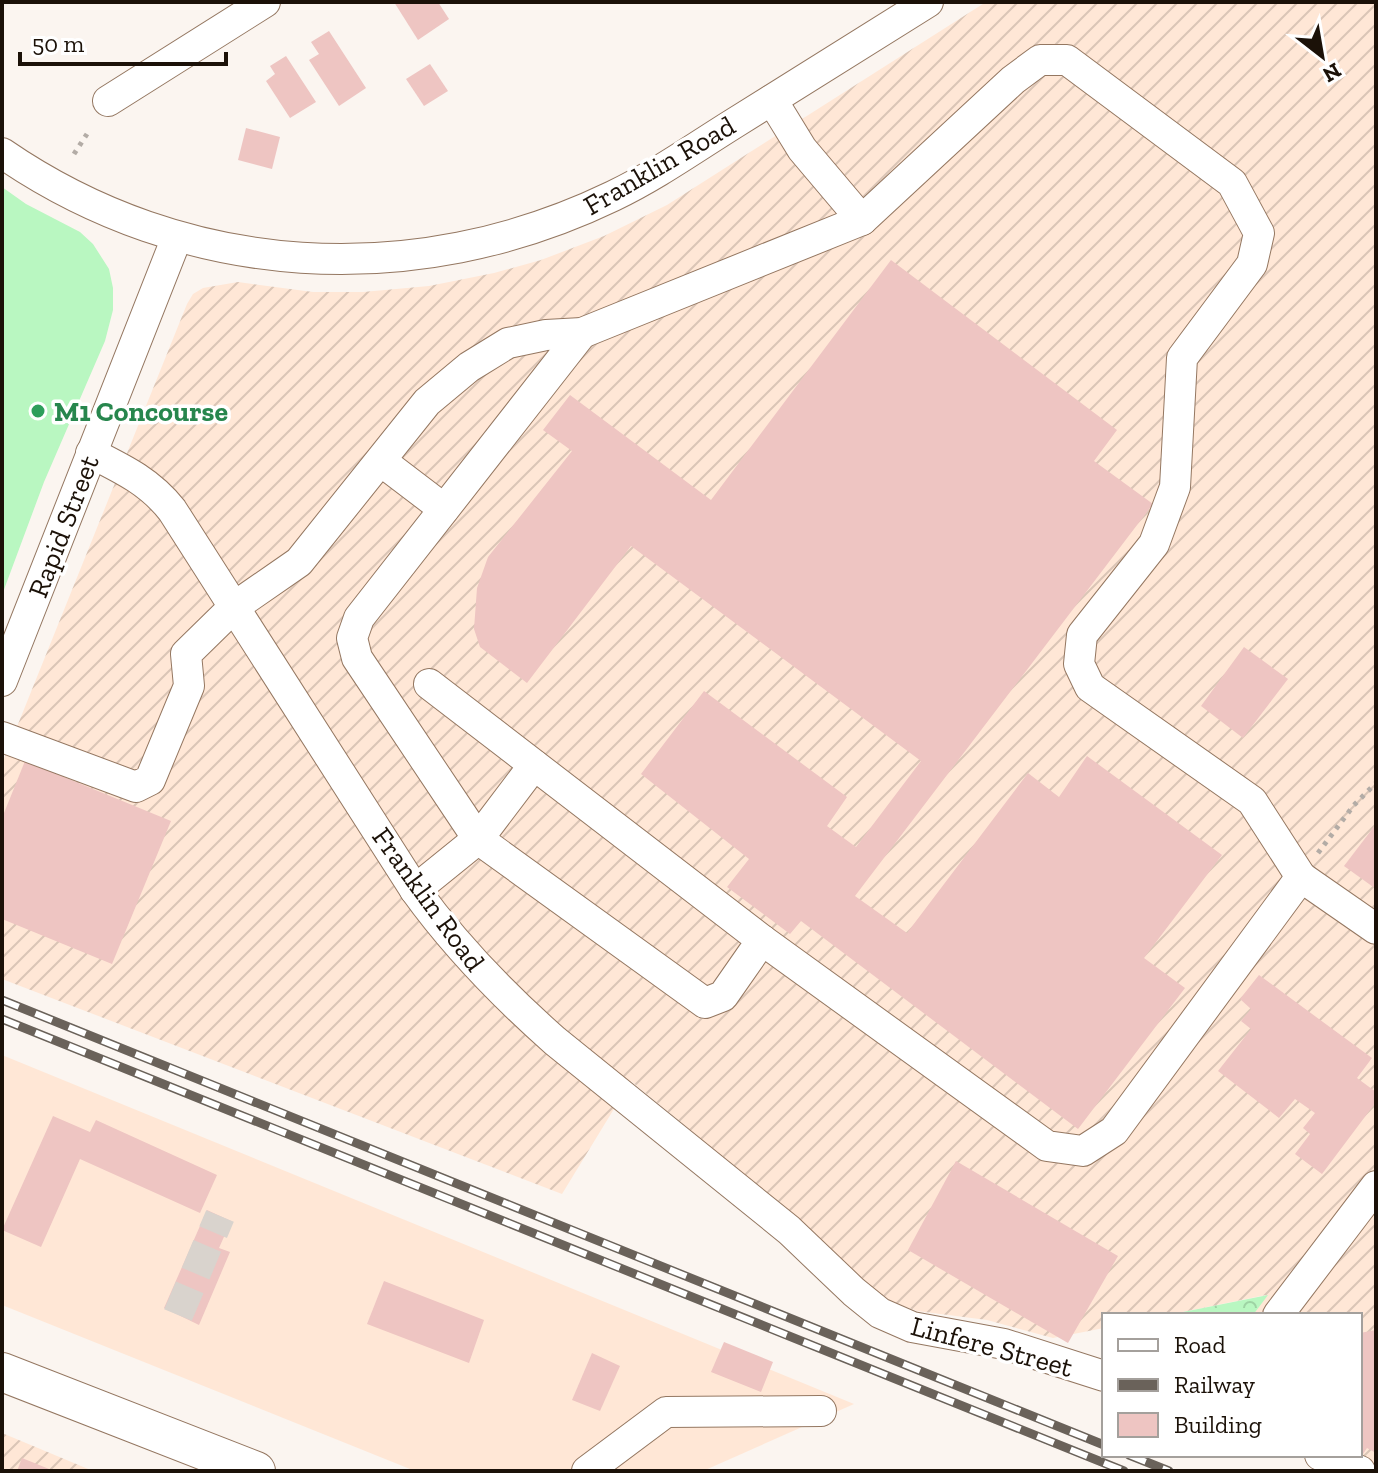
<svg xmlns="http://www.w3.org/2000/svg" width="1378" height="1473" viewBox="0 0 1378 1473" font-family="'Zilla Slab',serif">
	<defs>
		<pattern id="industrial-furrows" width="10" height="10" patternUnits="userSpaceOnUse" patternTransform="scale(2)"><rect width="10" height="10" fill="#ffe7d6"/><path d="M-1 1l2-2M0 10L10 0M9 11l2-2" fill="none" stroke="#dac5b6"/></pattern>
		<pattern id="park-crowns" width="20" height="18" patternUnits="userSpaceOnUse" patternTransform="scale(2)"><rect width="20" height="18" fill="#b9f7c1"/><path d="M2 6a3 3 0 1 1 6 0M12 15a3 3 0 1 1 6 0" fill="none" stroke="#9ed3a4"/></pattern>
	</defs>
	<rect width="100%" height="100%" fill="#fbf5f0"/>
	<polygon fill="#ffe7d6" points="2,1055 854,1404 703,1471 415,1471 2,1305"/>
	<g fill="url(#industrial-furrows)">
		<polygon points="986,2 1376,2 1376,1468 1349,1455 1360,1455 1360,1315 1253,1315 1266,1295 1168,1315 1104,1315 1104,1328 1053,1338 987,1320 917,1311 891,1301 871,1287 814,1232 631,1081 562,1194 2,979 2,764 187,304 193,294 203,288 238,282 313,292 363,292 429,286 494,273 541,260 604,236 667,205"/>
		<polygon points="2,1433 93,1471 2,1471"/>
	</g>
	<polygon fill="#b9f7c1" points="2,187 26,204 80,232 93,244 109,269 113,288 113,310 105,341 44,482 2,595"/>
	<polygon fill="url(#park-crowns)" points="1268,1295 1253,1315 1168,1315"/>
	<g fill="#eec5c2">
		<polygon points="394,2 438,2 449,19 418,40"/>
		<polygon points="329,31 366,88 339,106 309,60 319,54 311,42"/>
		<polygon points="286,56 316,102 290,118 266,81 275,74 270,66"/>
		<polygon points="430,64 448,91 424,106 406,79"/>
		<polygon points="246,128 280,137 272,169 238,160"/>
		<polygon points="891,260 1117,430 1094,461 1153,504 855,896 907,933 1028,773 1059,797 1087,756 1222,855 1144,958 1185,988 1078,1129 801,921 790,934 727,887 749,859 641,774 704,691 847,797 827,826 856,847 921,761 631,546 527,683 480,647 474,629 477,588 488,557 572,451 543,430 570,395 711,500"/>
		<polygon points="1244,647 1288,679 1243,738 1201,706"/>
		<polygon points="25,761 171,821 112,964 2,919 2,818"/>
		<polygon points="1376,824 1376,889 1344,866"/>
		<polygon points="1259,975 1372,1058 1357,1078 1376,1092 1376,1102 1322,1174 1295,1154 1310,1134 1303,1128 1315,1113 1295,1099 1279,1118 1218,1071 1251,1029 1241,1021 1251,1009 1240,999"/>
		<polygon points="53,1116 90,1132 96,1120 217,1175 200,1213 80,1159 41,1247 2,1230"/>
		<polygon points="956,1161 1118,1256 1068,1343 908,1250"/>
		<polygon points="207,1210 231,1221 219,1248 230,1252 199,1325 164,1308"/>
		<polygon points="384,1281 484,1320 469,1363 367,1324"/>
		<polygon points="1376,1330 1376,1453 1367,1448 1363,1454 1360,1452 1360,1333"/>
		<polygon points="724,1342 773,1362 761,1392 711,1372"/>
		<polygon points="592,1353 620,1366 600,1411 572,1400"/>
		<polygon points="22,1458 54,1471 17,1471"/>
	</g>
	<g fill="none" stroke-linecap="round" stroke-linejoin="round">
		<polyline stroke="#d9d3cd" stroke-width="30" stroke-dasharray="30 15" stroke-linecap="butt" points="178,1315 220,1216"/>
		<defs>
			<g id="minor">
				<polyline points="108,101 265,2"/>
				<path d="M 2,153 C 185,279 414,292 613,196 C 655,176 693,149 733,124 C 798,84 863,43 928,2"/>
				<polyline points="862,220 1013,80 1040,60 1067,60 1232,183 1259,233 1252,264 1182,358 1175,487 1154,544 1082,635 1079,664 1090,687 1252,801 1301,877"/>
				<path d="M 91,453 C 123,469 150,482 172,510 L 415,890 C 456,947 503,995 555,1041 L 789,1230 L 854,1292 L 880,1313 L 912,1327 L 1004,1344 L 1104,1376"/>
				<polyline points="381,461 444,509"/>
				<polyline points="2,681 177,237"/>
				<polyline points="429,684 762,940 723,996 705,1003 478,839 357,658 352,638 359,618 582,333"/>
				<polyline points="2,737 136,787 150,780 189,686 186,654 234,607 299,562 427,402 469,367 508,343 546,335 582,333 862,220 802,149 772,100"/>
				<polyline points="415,890 478,839 534,765"/>
				<polyline points="762,940 1047,1146 1083,1151 1114,1131 1301,877 1376,929"/>
				<polyline points="1278,1315 1376,1186"/>
				<polyline points="1320,1455 1360,1471"/>
				<polyline points="587,1471 666,1412 821,1411"/>
			</g>
			<polyline id="major" points="2,1372 256,1471"/>
		</defs>
		<use href="#minor" stroke="#947761" stroke-width="32"/>
		<use href="#major" stroke="#947761" stroke-width="40"/>
		<g stroke="#b3aca6" stroke-width="5" stroke-dasharray="4 6" stroke-linecap="butt">
			<polyline points="74,154 87,134"/>
			<polyline points="1318,853 1354,805 1376,783"/>
		</g>
		<use href="#minor" stroke="#fff" stroke-width="30"/>
		<use href="#major" stroke="#fff" stroke-width="38"/>
		<defs>
			<g id="rail">
				<polyline points="2,1000 1104,1445"/>
				<polyline points="2,1019 1124,1471"/>
				<polyline points="1129,1455 1169,1471"/>
			</g>
		</defs>
		<use href="#rail" stroke="#6a625a" stroke-width="9"/>
		<use href="#rail" stroke="#fff" stroke-width="6" stroke-dasharray="18" stroke-linecap="butt"/>
	</g>
	<circle fill="#2e9e5b" stroke="#fff" stroke-width="3" cx="38" cy="411" r="8"/>
	<g text-anchor="middle" stroke-width="7" stroke-linejoin="round" paint-order="stroke">
		<g font-size="28" fill="#1b1108" stroke="#fff">
			<text transform="translate(659 165) rotate(-30)" y="10">Franklin Road</text>
			<text transform="translate(63 526) rotate(-69)" y="10">Rapid Street</text>
			<text transform="translate(429 899) rotate(54)" y="10">Franklin Road</text>
			<text transform="translate(992 1346) rotate(15)" y="10">Linfere Street</text>
		</g>
		<g font-size="28" font-weight="bold" fill="#27864d" stroke="#fff" text-anchor="start">
			<text x="54" y="421">M1 Concourse</text>
		</g>
	</g>
	<rect width="1378" height="1473" fill="none" stroke="#1b1108" stroke-width="8"/>
	<rect x="1102" y="1313" width="260" height="144" fill="#ffffff" stroke="#a4a09c" stroke-width="2"/>
	<rect x="1118" y="1339" width="40" height="12" fill="#ffffff" stroke="#a4a09c" stroke-width="2"/>
	<text x="1174" y="1353" font-size="24" fill="#1b1108">Road</text>
	<rect x="1118" y="1379" width="40" height="12" fill="#6a625a" stroke="#a4a09c" stroke-width="2"/>
	<text x="1174" y="1393" font-size="24" fill="#1b1108">Railway</text>
	<rect x="1118" y="1413" width="40" height="24" fill="#eec5c2" stroke="#a4a09c" stroke-width="2"/>
	<text x="1174" y="1433" font-size="24" fill="#1b1108">Building</text>
	<g transform="translate(1322 56) rotate(149)" stroke="#ffffff" stroke-width="6" paint-order="stroke">
	<path d="M0-6L14 30L0 20L-14 30Z" fill="#1b1108"/>
	<text y="-12" font-size="22" font-weight="bold" text-anchor="middle" fill="#1b1108">N</text>
	</g>
	<path d="M20 52v12h206v-12" fill="none" stroke="#1b1108" stroke-width="4"/>
	<text x="32" y="52" font-size="24" fill="#1b1108" stroke="#ffffff" stroke-width="6" paint-order="stroke">50 m</text>
</svg>
